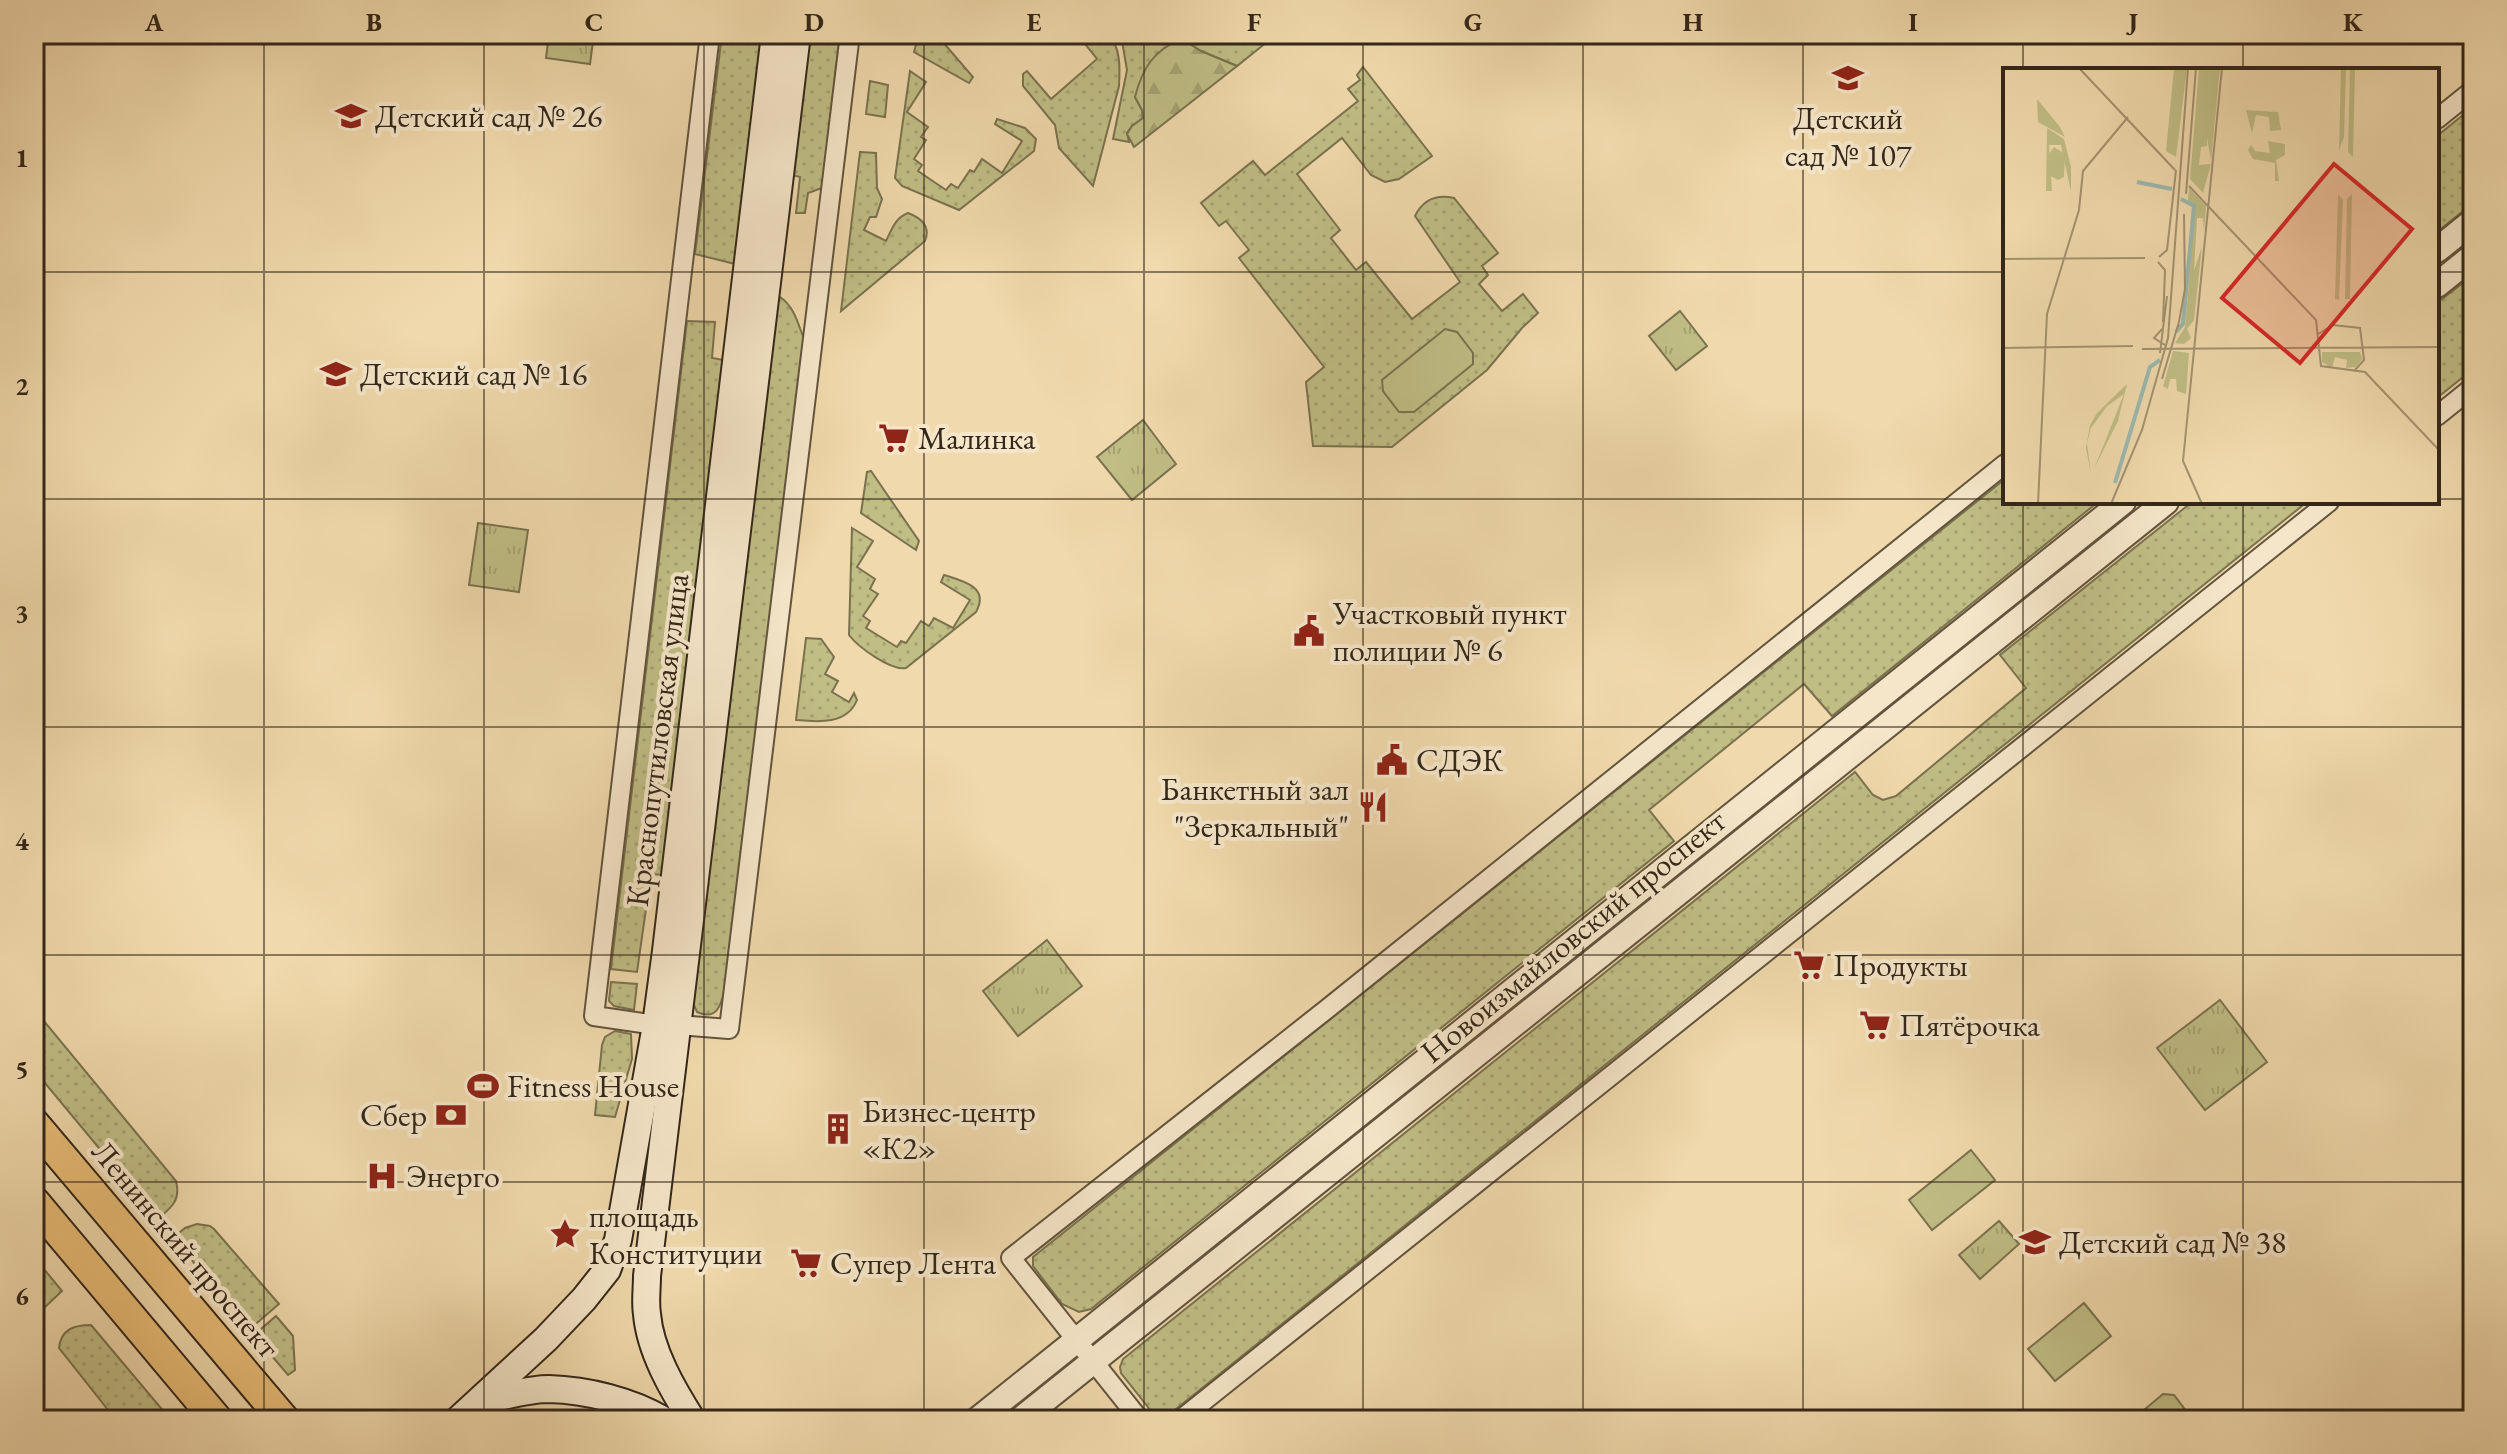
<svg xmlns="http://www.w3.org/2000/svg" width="2507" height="1454" viewBox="0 0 2507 1454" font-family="'EB Garamond',serif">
	<defs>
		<pattern id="grass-dots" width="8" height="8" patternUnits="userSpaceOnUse" patternTransform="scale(2)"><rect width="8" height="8" fill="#c0bd85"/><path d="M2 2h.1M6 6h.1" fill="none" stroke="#a5a272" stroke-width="1.8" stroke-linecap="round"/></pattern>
		<pattern id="forest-firs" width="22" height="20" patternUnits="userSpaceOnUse" patternTransform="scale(2)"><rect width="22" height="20" fill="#c0bd85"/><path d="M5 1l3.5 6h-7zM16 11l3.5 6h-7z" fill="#a5a272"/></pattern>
		<pattern id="park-tufts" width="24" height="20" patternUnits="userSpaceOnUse" patternTransform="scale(2)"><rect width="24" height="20" fill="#c0bd85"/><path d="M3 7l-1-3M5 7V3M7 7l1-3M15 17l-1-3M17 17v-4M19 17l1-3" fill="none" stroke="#a5a272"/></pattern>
	</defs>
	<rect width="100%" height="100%" fill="#f0d9ac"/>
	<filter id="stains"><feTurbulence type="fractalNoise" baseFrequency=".0025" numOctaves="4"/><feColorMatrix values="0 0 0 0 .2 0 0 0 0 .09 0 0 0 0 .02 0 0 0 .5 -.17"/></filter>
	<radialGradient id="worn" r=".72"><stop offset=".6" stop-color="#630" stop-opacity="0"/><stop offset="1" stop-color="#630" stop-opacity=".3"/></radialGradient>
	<g fill="url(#grass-dots)" stroke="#7a724f" stroke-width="2">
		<polygon points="722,34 763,34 735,264 695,254"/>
		<polygon points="809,34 840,34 822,188 808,193 805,213 796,213 800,177 792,175"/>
		<polygon points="919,34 936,34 973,77 969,83 914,52"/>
		<path d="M 1077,34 L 1108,34 C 1121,47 1120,69 1119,86 L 1093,186 L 1059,148 L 1055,125 L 1023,86 L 1023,74 L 1027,71 L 1051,99 L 1097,59 Z"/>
		<polygon points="1139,34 1277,34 1237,66 1201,51 1182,39 1135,97 1142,110 1143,118 1132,126 1127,133 1129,142 1113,139 1127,70 1122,41"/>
		<path d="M 1363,67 L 1432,156 L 1399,179 L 1385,182 L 1371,175 L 1342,138 L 1297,174 L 1340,230 L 1331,238 L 1356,270 L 1366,262 L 1412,319 L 1460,282 L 1415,216 C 1423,200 1436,194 1454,198 L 1498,253 L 1482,266 L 1488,275 L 1479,284 L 1502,311 L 1523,294 L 1538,313 L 1522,328 L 1487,370 L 1392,447 L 1313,446 L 1306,382 L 1324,367 L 1239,258 L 1249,250 L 1226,221 L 1219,226 L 1201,203 L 1253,161 L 1265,175 L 1358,101 L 1348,89 L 1360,80 L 1357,75 Z"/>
		<polygon points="910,71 926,82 907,112 928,127 921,137 926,140 914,159 922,165 918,171 946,190 951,184 958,188 970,170 974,172 982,159 1002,173 1022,141 995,124 997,119 1025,128 1036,139 1034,151 959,210 902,186 895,178"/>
		<polygon points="870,81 888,85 885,117 866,114"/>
		<polygon points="2473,107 2473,203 2437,232 2437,136"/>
		<path d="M 860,152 L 876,153 L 877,188 L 882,199 L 876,217 L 870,217 L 864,230 L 886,241 C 892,229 895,218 908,213 C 921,218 931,226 925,241 L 841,311 Z"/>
		<polygon points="2473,275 2473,369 2437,398 2437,303"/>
		<path d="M 780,297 C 794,306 798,324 804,339 L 725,989 C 721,1005 717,1021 697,1012 L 693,1003 L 777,303 Z"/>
		<polygon points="687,321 715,322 712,358 724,360 663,875 651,874 637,972 611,969"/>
		<polygon points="871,471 919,541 916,550 861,513 867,472"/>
		<polygon points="2005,479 2005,502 2098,502 1832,716 1804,684 1649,810 1674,841 1091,1309 1079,1312 1062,1304 1033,1266 1033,1257 1038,1253"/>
		<polygon points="2192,502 2307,502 1171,1413 1161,1414 1151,1411 1121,1373 1120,1367 1123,1359 1855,772 1873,795 1883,800 1896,796 2026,688 2000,655"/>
		<path d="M 852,528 L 873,541 L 857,567 L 875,579 L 870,589 L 878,594 L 863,616 L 870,621 L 866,628 L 897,647 L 901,641 L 906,643 L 921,621 L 929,626 L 934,618 L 953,628 L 970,600 L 941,582 L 944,575 C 963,581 990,587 976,612 L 906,668 C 891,671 858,647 849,635 Z"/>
		<path d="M 806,638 L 821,639 L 834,657 L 825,674 L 838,681 L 832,692 L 849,702 L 854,693 L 857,700 C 847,725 818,722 796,720 Z"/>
		<polygon points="611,982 637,984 634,1010 614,1006 609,1001"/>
		<path d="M 34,1009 L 176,1181 C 181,1200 172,1207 158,1219 L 34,1070 Z"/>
		<polygon points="615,1031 631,1034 632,1059 615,1117 595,1115 602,1045 605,1037"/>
		<polygon points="197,1224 210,1226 214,1229 279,1304 250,1329 173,1238 185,1228"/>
		<polygon points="34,1257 62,1291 41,1311 35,1314"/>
		<polygon points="276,1316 293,1336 295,1370 288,1375 254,1335"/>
		<path d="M 91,1325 L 171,1420 L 116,1420 L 59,1348 C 61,1329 74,1325 91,1325 Z"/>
	</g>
	<path fill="url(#forest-firs)" stroke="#7a724f" stroke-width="2" d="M 1182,39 L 1201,51 L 1237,66 L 1134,147 L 1127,134 L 1132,126 L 1143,118 L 1142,110 L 1135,97 C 1142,69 1154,49 1182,39 Z"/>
	<g fill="url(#park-tufts)" stroke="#7a724f" stroke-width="2">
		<polygon points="549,34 594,34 590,64 546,58"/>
		<polygon points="1680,311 1707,346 1676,370 1649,336"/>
		<polygon points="1143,420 1176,464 1132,500 1097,457"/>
		<polygon points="478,523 528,530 519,592 469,585"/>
		<polygon points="1047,940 1082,986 1018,1036 983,991"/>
		<polygon points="2220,1000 2267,1062 2205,1110 2157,1048"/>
		<polygon points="1999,1221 2019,1244 1980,1279 1959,1255"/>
	</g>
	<g fill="#c0bd85" stroke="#7a724f" stroke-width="2">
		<polygon points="1445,329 1457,332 1473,353 1473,364 1414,412 1399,412 1383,391 1382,380"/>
		<polygon points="1971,1150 1995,1180 1932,1230 1909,1200"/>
		<polygon points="2084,1303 2111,1336 2055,1381 2028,1349"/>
		<polygon points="2163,1394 2174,1395 2193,1420 2132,1420"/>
	</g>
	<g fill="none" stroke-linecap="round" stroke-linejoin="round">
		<defs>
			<g id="minor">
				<polyline points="2437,119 2473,90"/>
				<polyline points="2437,416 2473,387"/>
				<polyline points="656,1025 594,1016 710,34"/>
				<polyline points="678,1025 729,1029 850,34"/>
				<polyline points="1140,1420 1011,1258 1327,1009 2005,464"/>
				<polyline points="1180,1420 2329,502"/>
			</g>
			<g id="tertiary">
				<polyline points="2437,250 2473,221"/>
				<polyline points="2437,285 2473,256"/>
				<polyline points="977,1420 2123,502"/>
				<polyline points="1020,1420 2166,502"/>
			</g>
			<g id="secondary">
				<path d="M 481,1400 C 503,1397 527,1389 549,1389 C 587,1390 631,1401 663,1420"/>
				<polyline points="458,1420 546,1339 584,1299 607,1270 618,1240 656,1025 666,951 775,34"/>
				<path d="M 692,1420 C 673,1390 650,1351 647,1314 C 645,1302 647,1289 647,1276 L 797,34"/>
			</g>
			<g id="primary">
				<polyline points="34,1124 284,1420"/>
				<polyline points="34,1202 217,1420"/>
			</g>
		</defs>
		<use href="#minor" stroke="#62543e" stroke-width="22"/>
		<use href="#tertiary" stroke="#62543e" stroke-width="28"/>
		<use href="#secondary" stroke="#332719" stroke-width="30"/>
		<use href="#primary" stroke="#332719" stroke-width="34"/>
		<use href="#minor" stroke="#f5e6c9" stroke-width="18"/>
		<use href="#tertiary" stroke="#f5e6c9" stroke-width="24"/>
		<use href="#secondary" stroke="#f5e6c9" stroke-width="26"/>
		<use href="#primary" stroke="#e8bc76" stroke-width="30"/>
	</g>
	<path fill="none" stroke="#332719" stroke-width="2" stroke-opacity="0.55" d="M 264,34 L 264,1420M 484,34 L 484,1420M 704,34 L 704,1420M 924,34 L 924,1420M 1144,34 L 1144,1420M 1363,34 L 1363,1420M 1583,34 L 1583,1420M 1803,34 L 1803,1420M 2023,34 L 2023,70M 2243,34 L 2243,70M 34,272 L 2005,272M 2437,272 L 2473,272M 34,499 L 2005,499M 2437,499 L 2473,499M 2023,502 L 2023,1420M 2243,502 L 2243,1420M 34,727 L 2473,727M 34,955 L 2473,955M 34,1182 L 2473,1182"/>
	<defs>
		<symbol id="school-bare" viewBox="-9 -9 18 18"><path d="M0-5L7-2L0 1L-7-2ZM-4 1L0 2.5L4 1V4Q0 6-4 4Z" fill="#8f2418" stroke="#f5e6c9" stroke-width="2.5" paint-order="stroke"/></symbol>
		<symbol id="supermarket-bare" viewBox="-9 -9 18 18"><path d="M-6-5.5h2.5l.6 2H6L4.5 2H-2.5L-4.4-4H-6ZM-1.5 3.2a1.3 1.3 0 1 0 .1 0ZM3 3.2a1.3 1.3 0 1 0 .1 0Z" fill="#8f2418" stroke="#f5e6c9" stroke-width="2.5" paint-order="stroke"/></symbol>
		<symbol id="civic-bare" viewBox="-9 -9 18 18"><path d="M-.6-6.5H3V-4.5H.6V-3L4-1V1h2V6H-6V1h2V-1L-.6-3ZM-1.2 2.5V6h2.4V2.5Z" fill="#8f2418" stroke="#f5e6c9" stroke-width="2.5" paint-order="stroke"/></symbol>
		<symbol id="restaurant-bare" viewBox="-9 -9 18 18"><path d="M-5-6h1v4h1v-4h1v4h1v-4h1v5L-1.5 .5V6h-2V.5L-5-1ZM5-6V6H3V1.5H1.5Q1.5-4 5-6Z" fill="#8f2418" stroke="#f5e6c9" stroke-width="2.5" paint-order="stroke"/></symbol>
		<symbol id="stadium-bare" viewBox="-9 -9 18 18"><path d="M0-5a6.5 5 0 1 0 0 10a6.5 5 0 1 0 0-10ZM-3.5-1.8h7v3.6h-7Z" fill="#8f2418" stroke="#f5e6c9" stroke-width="2.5" paint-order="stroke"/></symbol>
		<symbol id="bank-bare" viewBox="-9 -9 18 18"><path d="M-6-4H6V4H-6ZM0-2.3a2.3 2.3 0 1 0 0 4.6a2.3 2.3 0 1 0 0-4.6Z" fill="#8f2418" stroke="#f5e6c9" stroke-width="2.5" paint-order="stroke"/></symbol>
		<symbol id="building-bare" viewBox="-9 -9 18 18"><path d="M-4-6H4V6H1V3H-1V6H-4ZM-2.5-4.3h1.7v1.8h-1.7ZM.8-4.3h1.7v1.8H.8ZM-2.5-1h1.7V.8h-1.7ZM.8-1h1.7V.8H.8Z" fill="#8f2418" stroke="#f5e6c9" stroke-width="2.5" paint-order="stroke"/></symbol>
		<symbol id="hospital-bare" viewBox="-9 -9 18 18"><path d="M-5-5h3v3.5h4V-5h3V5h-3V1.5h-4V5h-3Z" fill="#8f2418" stroke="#f5e6c9" stroke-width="2.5" paint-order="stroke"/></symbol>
		<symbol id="sight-bare" viewBox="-9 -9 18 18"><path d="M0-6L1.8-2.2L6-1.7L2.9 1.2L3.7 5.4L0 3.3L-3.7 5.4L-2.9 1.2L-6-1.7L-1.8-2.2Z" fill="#8f2418" stroke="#f5e6c9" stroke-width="2.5" paint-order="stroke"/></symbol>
	</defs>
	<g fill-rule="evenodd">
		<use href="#school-bare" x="1826" y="56" width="44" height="44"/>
		<use href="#school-bare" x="329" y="94" width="44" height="44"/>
		<use href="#school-bare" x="314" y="352" width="44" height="44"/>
		<use href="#supermarket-bare" x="872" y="416" width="44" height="44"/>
		<use href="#civic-bare" x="1287" y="609" width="44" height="44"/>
		<use href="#civic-bare" x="1370" y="738" width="44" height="44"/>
		<use href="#restaurant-bare" x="1351" y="785" width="44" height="44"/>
		<use href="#supermarket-bare" x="1787" y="943" width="44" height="44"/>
		<use href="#supermarket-bare" x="1853" y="1003" width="44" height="44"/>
		<use href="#stadium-bare" x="461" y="1064" width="44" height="44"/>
		<use href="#bank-bare" x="429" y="1093" width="44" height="44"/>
		<use href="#building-bare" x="816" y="1107" width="44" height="44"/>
		<use href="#hospital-bare" x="360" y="1154" width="44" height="44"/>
		<use href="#sight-bare" x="543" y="1212" width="44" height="44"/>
		<use href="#school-bare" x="2013" y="1220" width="44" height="44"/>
		<use href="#supermarket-bare" x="784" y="1241" width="44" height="44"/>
	</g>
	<g text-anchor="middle" stroke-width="8" stroke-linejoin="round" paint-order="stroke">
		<g font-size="32" fill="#332719" stroke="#f5e6c9" text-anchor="start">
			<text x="375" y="127">Детский сад № 26</text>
			<text x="1848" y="129" text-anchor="middle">Детский<tspan x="1848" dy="37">сад № 107</tspan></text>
			<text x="360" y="385">Детский сад № 16</text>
			<text x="918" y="449">Малинка</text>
			<text x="1333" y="624">Участковый пункт<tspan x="1333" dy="37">полиции № 6</tspan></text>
			<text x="1416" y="771">СДЭК</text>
			<text x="1349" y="800" text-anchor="end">Банкетный зал<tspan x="1349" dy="37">"Зеркальный"</tspan></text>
			<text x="1833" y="976">Продукты</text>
			<text x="1899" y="1036">Пятёрочка</text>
			<text x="507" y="1097">Fitness House</text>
			<text x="862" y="1122">Бизнес-центр<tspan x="862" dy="37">«К2»</tspan></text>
			<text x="427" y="1126" text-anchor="end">Сбер</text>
			<text x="406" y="1187">Энерго</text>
			<text x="589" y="1227">площадь<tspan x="589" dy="37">Конституции</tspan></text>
			<text x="2059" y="1253">Детский сад № 38</text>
			<text x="830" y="1274">Супер Лента</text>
		</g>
		<g font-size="32" fill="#332719" stroke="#f5e6c9">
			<text transform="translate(657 740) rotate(-83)" y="11">Краснопутиловская улица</text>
			<text transform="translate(1573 936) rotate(-39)" y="11">Новоизмайловский проспект</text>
			<text transform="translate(186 1249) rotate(50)" y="11">Ленинский проспект</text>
		</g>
	</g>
	<g transform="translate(2003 68)">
		<rect width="436" height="436" fill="#f0d9ac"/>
		<path d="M 171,0 L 184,0 L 173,89 L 163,83 ZM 196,0 L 217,0 L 208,93 L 204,70 L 204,78 L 198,79 L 196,97 L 208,96 L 200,125 L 187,111 ZM 338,0 L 343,0 L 341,69 L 336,82 ZM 347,0 L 352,0 L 350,89 L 345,84 ZM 186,120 L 203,138 L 201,164 L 200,150 L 194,150 L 191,203 L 199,178 L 191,252 L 184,261 L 188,270 L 181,276 L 172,275 L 182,259 L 187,204 L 191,137 L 185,133 ZM 335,126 L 340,132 L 336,232 L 332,231 ZM 349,126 L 347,231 L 342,231 L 344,131 ZM 170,283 L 186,285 L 183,326 L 174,323 L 173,311 L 167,311 L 165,321 L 160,318 ZM 319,284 L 357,284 L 359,291 L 353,299 L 343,300 L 344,292 L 332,289 L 329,300 L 319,294 Z" fill="#c0bd85"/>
		<path d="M 34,31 L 57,59 L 62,69 L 35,54 ZM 243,42 L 275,44 L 278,62 L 267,63 L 266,49 L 253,47 L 249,65 ZM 44,60 L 61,71 L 68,99 L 68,124 L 58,77 L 46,77 L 49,123 L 43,123 ZM 265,73 L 282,76 L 282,87 L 273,92 L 276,113 L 272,113 L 272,95 L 250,91 L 245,82 L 248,77 L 252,83 L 267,85 ZM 124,316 L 115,353 L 91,401 L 121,326 L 104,338 L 88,360 L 84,375 L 88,406 L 83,380 L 87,357 L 94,345 Z" fill="#c0bd85"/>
		<path d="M 51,79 L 62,86 L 61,109 L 55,112 L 46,107 L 46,86 Z" fill="#c0bd85"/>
		<path fill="none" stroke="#9bb9af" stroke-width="4" d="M 134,114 L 169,121M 173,264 L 180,256 L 191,138 L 178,131M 112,415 L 147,299 L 157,292"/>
		<path fill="none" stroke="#a49271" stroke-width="2" d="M 76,0 L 172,102M 186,118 L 313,252 L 318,298 L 362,304 L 436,382M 183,126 L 193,0M 156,189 L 164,182 L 173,102M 0,191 L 142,190M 155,194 L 162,202 L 160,254M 175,259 L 182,221 L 181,146M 159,261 L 151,270 L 162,277M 315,266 L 330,257 L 357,260 L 361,292 L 352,302M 0,280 L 130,278M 139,281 L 436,279M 157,285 L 164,228M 159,311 L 175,257M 35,436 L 44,246 L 76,142 L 80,103 L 125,49M 108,436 L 139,362 L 165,270 L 185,0M 199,436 L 180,393 L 219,0"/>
		<path fill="#d62828" fill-opacity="0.15" stroke="#d62828" stroke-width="4" d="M 331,96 L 409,161 L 297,295 L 219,230 Z"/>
		<rect width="436" height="436" fill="none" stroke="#332719" stroke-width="4"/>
	</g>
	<rect width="2507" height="1454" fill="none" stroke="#f0d9ac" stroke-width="88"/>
	<rect x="44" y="44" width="2419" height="1366" fill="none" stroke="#332719" stroke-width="3"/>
	<g font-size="26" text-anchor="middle" font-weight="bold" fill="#332719">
		<text x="154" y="31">A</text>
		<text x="374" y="31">B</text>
		<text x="594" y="31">C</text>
		<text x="814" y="31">D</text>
		<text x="1034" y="31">E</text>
		<text x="1254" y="31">F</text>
		<text x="1473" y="31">G</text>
		<text x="1693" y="31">H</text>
		<text x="1913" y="31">I</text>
		<text x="2133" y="31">J</text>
		<text x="2353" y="31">K</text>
		<text x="22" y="167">1</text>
		<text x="22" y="395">2</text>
		<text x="22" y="622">3</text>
		<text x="22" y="850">4</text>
		<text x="22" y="1078">5</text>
		<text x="22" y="1305">6</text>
	</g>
	<rect width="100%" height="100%" filter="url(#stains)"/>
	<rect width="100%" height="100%" fill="url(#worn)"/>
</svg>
